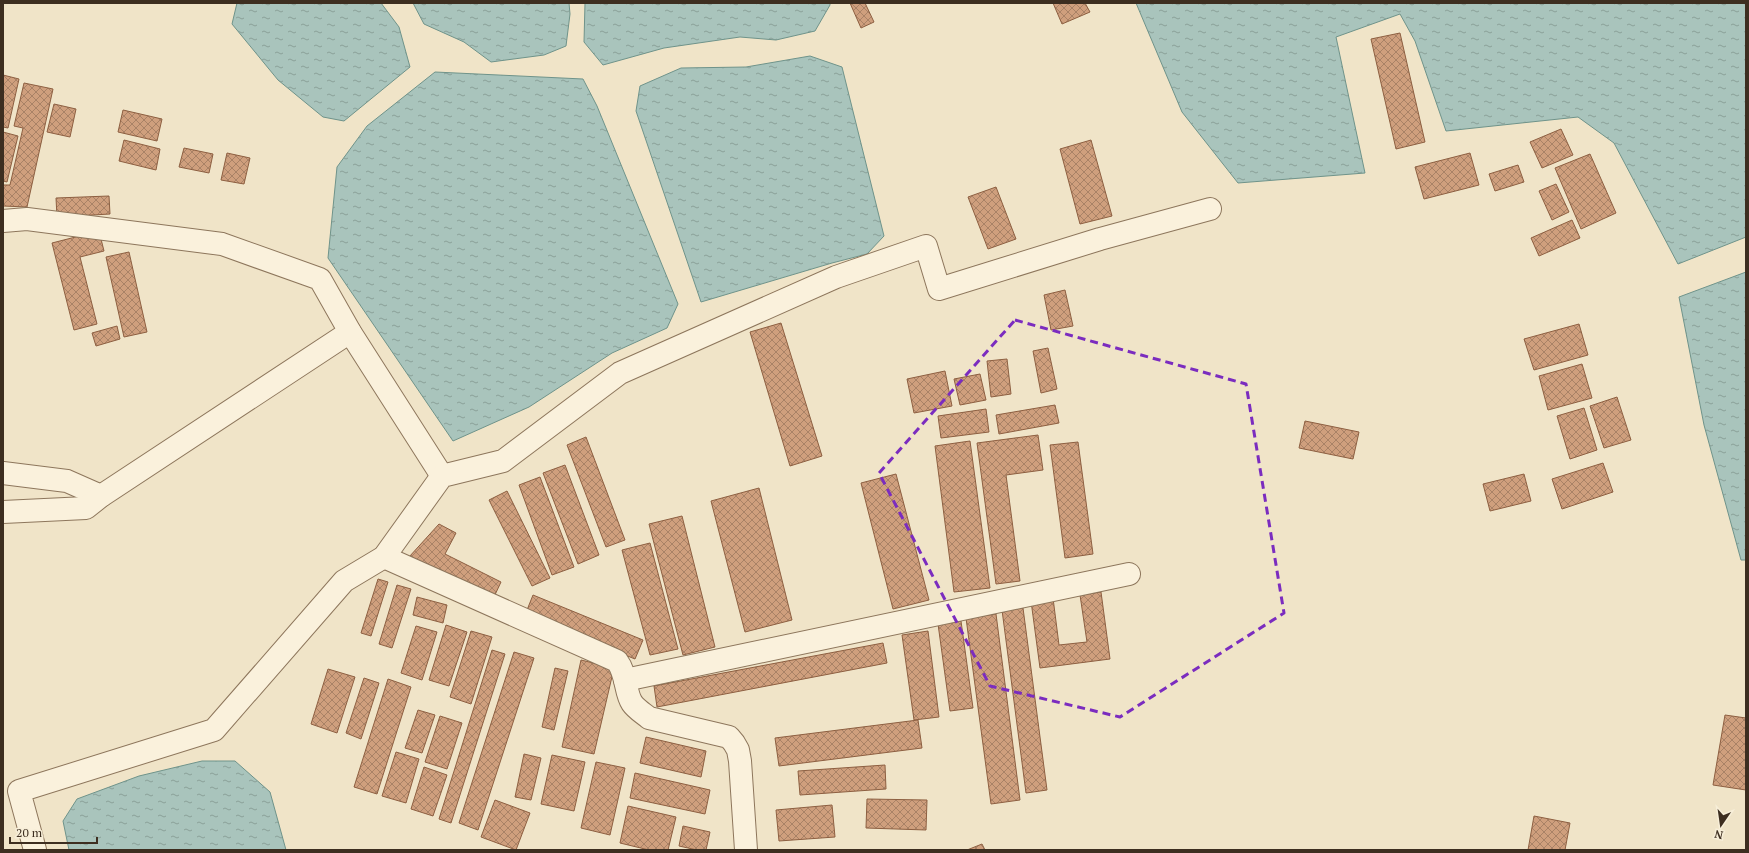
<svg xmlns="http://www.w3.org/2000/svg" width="1749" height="853" viewBox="0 0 1749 853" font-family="'PT Serif',serif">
	<defs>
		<pattern id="water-ripples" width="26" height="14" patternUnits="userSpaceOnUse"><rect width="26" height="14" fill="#a9c4bc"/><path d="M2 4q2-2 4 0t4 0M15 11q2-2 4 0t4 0" fill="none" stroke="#8ba098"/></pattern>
		<pattern id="building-cross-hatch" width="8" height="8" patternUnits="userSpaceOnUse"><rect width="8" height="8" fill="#cf9f7d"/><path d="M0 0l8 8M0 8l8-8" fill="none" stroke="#a98266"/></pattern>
	</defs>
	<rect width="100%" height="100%" fill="#f0e4c8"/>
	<g fill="url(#water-ripples)" stroke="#6f938a">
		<polygon points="237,3 381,3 399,27 410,67 344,121 323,117 278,80 232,24"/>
		<polygon points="413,3 569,3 570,14 566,46 544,55 491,62 464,42 424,24"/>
		<polygon points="585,3 830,3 830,5 815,31 776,40 740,37 664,48 603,65 584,42"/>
		<polygon points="1136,3 1746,3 1746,237 1678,264 1614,143 1578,117 1446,131 1415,41 1400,14 1336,37 1365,173 1238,183 1182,112"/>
		<polygon points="810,56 842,67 884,236 867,254 832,263 701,302 636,111 640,86 681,68 746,67"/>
		<polygon points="435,72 583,79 597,106 678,304 667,328 612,353 529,407 453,441 328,258 337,167 367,126"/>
		<polygon points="1746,272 1746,560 1741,560 1704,425 1679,297"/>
		<polygon points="202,761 235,761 270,792 286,850 69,850 63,821 77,799 139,776"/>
	</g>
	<g fill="url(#building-cross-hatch)" stroke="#8d5f41">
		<polygon points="850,3 865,3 874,22 861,28"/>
		<polygon points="1053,3 1085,3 1090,12 1062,24"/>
		<polygon points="1400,33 1425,142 1396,149 1371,39"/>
		<polygon points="3,75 19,79 8,128 3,127"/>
		<polygon points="24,83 53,89 27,207 3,206 3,185 10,185 23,128 14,126"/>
		<polygon points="54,104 76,109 70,137 47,132"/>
		<polygon points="123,110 162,119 157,141 118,132"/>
		<polygon points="1561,129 1573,155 1542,168 1530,142"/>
		<polygon points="3,132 18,136 7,182 3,181"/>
		<polygon points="124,140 160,149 156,170 119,161"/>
		<polygon points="1091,140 1112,216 1080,224 1060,149"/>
		<polygon points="184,148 213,154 209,173 179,167"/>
		<polygon points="227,153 250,158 244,184 221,180"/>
		<polygon points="1470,153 1479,185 1424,199 1415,167"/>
		<polygon points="1590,154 1616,213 1581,229 1555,168"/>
		<polygon points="1518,165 1524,182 1495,191 1489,174"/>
		<polygon points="1556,184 1569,212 1552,220 1539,191"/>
		<polygon points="996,187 1016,239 988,249 968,197"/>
		<polygon points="109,196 110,214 57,217 56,198"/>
		<polygon points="1572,220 1580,238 1539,256 1531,238"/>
		<polygon points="99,231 104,251 80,257 97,324 74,330 52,243"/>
		<polygon points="129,252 147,332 124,337 106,257"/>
		<polygon points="1065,290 1073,326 1051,330 1044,295"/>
		<polygon points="781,323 822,456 790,466 750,332"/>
		<polygon points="1579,324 1588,355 1534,370 1524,339"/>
		<polygon points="117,326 120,339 96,346 92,333"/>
		<polygon points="1048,348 1057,389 1041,393 1033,351"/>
		<polygon points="1007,359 1011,394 991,397 987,361"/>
		<polygon points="1582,364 1592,398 1548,410 1539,376"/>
		<polygon points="945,371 952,406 914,413 907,379"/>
		<polygon points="980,374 986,400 960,405 954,379"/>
		<polygon points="1617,397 1631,440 1604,448 1590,406"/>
		<polygon points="1055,405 1059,423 999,434 996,415"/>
		<polygon points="1584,408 1597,450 1570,459 1557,416"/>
		<polygon points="986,409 989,432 941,438 938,416"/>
		<polygon points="1305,421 1359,432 1353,459 1299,448"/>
		<polygon points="1038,435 1043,470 1006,475 1020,581 996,584 977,443"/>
		<polygon points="586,437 625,540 606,547 567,445"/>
		<polygon points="970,441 990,588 954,592 935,446"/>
		<polygon points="1078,442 1093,554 1065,558 1050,445"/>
		<polygon points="1603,463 1613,492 1562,509 1552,479"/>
		<polygon points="565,465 599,555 578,564 543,473"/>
		<polygon points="896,474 929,600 893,609 861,483"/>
		<polygon points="1524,474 1531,501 1490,511 1483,484"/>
		<polygon points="540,477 574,567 552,575 519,485"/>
		<polygon points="759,488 792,620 745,632 711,501"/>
		<polygon points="507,491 550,578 532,586 489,500"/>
		<polygon points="682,516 715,647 683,655 649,524"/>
		<polygon points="439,524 456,533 445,554 501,582 493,599 409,557"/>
		<polygon points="650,543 678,649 650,655 622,550"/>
		<polygon points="378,579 388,582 371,636 361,633"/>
		<polygon points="397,585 411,589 392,648 379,644"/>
		<polygon points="1101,592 1110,659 1040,668 1031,601 1053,598 1059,645 1087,642 1080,595"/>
		<polygon points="533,595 643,640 635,659 525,615"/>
		<polygon points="417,597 447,605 443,623 413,615"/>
		<polygon points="1023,608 1047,790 1026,793 1002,610"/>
		<polygon points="996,614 1020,800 991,804 966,618"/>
		<polygon points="961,621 973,708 950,711 938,624"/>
		<polygon points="446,625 467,632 449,686 429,680"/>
		<polygon points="416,626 437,632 422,680 401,673"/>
		<polygon points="471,631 492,637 471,704 450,697"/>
		<polygon points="928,631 939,717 914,720 902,635"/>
		<polygon points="883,643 887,663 657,707 654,686"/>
		<polygon points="492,650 505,654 451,823 439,819"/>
		<polygon points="514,652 534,658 478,830 459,823"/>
		<polygon points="581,660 614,668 594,754 562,747"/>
		<polygon points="555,668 568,671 554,730 542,727"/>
		<polygon points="328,669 355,677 337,733 311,724"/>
		<polygon points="364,678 379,683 361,739 346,733"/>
		<polygon points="388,679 411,687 377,794 354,787"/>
		<polygon points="418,710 435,715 422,753 405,748"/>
		<polygon points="1725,715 1746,718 1746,790 1713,785"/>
		<polygon points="440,716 462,723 447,769 425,762"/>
		<polygon points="918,720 922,748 779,766 775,738"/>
		<polygon points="646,737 706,751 701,777 640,763"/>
		<polygon points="396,752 419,759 406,803 382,796"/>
		<polygon points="524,754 541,758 531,800 515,797"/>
		<polygon points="552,755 585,762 574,811 541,804"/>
		<polygon points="596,762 625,768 610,835 581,828"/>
		<polygon points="885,765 886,789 800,795 798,771"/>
		<polygon points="424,767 447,775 433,816 411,809"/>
		<polygon points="635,773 710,790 705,814 630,798"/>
		<polygon points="867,799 927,800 926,830 866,828"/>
		<polygon points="495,800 530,813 516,850 481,837"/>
		<polygon points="832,805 835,837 779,841 776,810"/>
		<polygon points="628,806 676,817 668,850 649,850 620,843"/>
		<polygon points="1534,816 1570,823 1565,850 1528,850"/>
		<polygon points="683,826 710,832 706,850 697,850 679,846"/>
		<polygon points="982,844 985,850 967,850"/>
	</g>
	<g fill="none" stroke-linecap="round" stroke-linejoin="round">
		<defs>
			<g id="minor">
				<polyline points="3,221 27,219 222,244 320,279 350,332 442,476"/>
				<polyline points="3,473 67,481 101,496"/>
				<polyline points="3,512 86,508 101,496 350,332"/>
				<path d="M 384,557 L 617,661 C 627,674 625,693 632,703 C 636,709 643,713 649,718 L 729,737 L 734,743 L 738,750 L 740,761 L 746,850"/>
				<polyline points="625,680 1129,574"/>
				<polyline points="35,850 19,791 214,730 344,581 384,557 442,476 503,461 620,373 836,277 926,246 939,289 1100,239 1210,209"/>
			</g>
		</defs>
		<use href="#minor" stroke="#8d765c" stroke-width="24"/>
		<use href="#minor" stroke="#faf1dc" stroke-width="22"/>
	</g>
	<path fill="none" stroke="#7b2cbf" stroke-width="3" stroke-dasharray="8 5" stroke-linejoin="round" d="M 1015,320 L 1246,384 L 1284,613 L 1120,717 L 990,686 L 879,473 Z"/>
	<rect width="1749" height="853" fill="none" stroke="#3d2e20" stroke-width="8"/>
	<g transform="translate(1721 825) rotate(193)" stroke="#f7eed8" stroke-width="3" paint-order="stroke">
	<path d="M0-3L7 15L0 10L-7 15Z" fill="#3d2e20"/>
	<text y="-6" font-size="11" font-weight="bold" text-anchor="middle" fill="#3d2e20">N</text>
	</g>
	<path d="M10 837v6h87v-6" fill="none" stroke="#3d2e20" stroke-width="2"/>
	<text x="16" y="837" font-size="12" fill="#3d2e20" stroke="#f7eed8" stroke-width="3" paint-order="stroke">20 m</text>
</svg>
